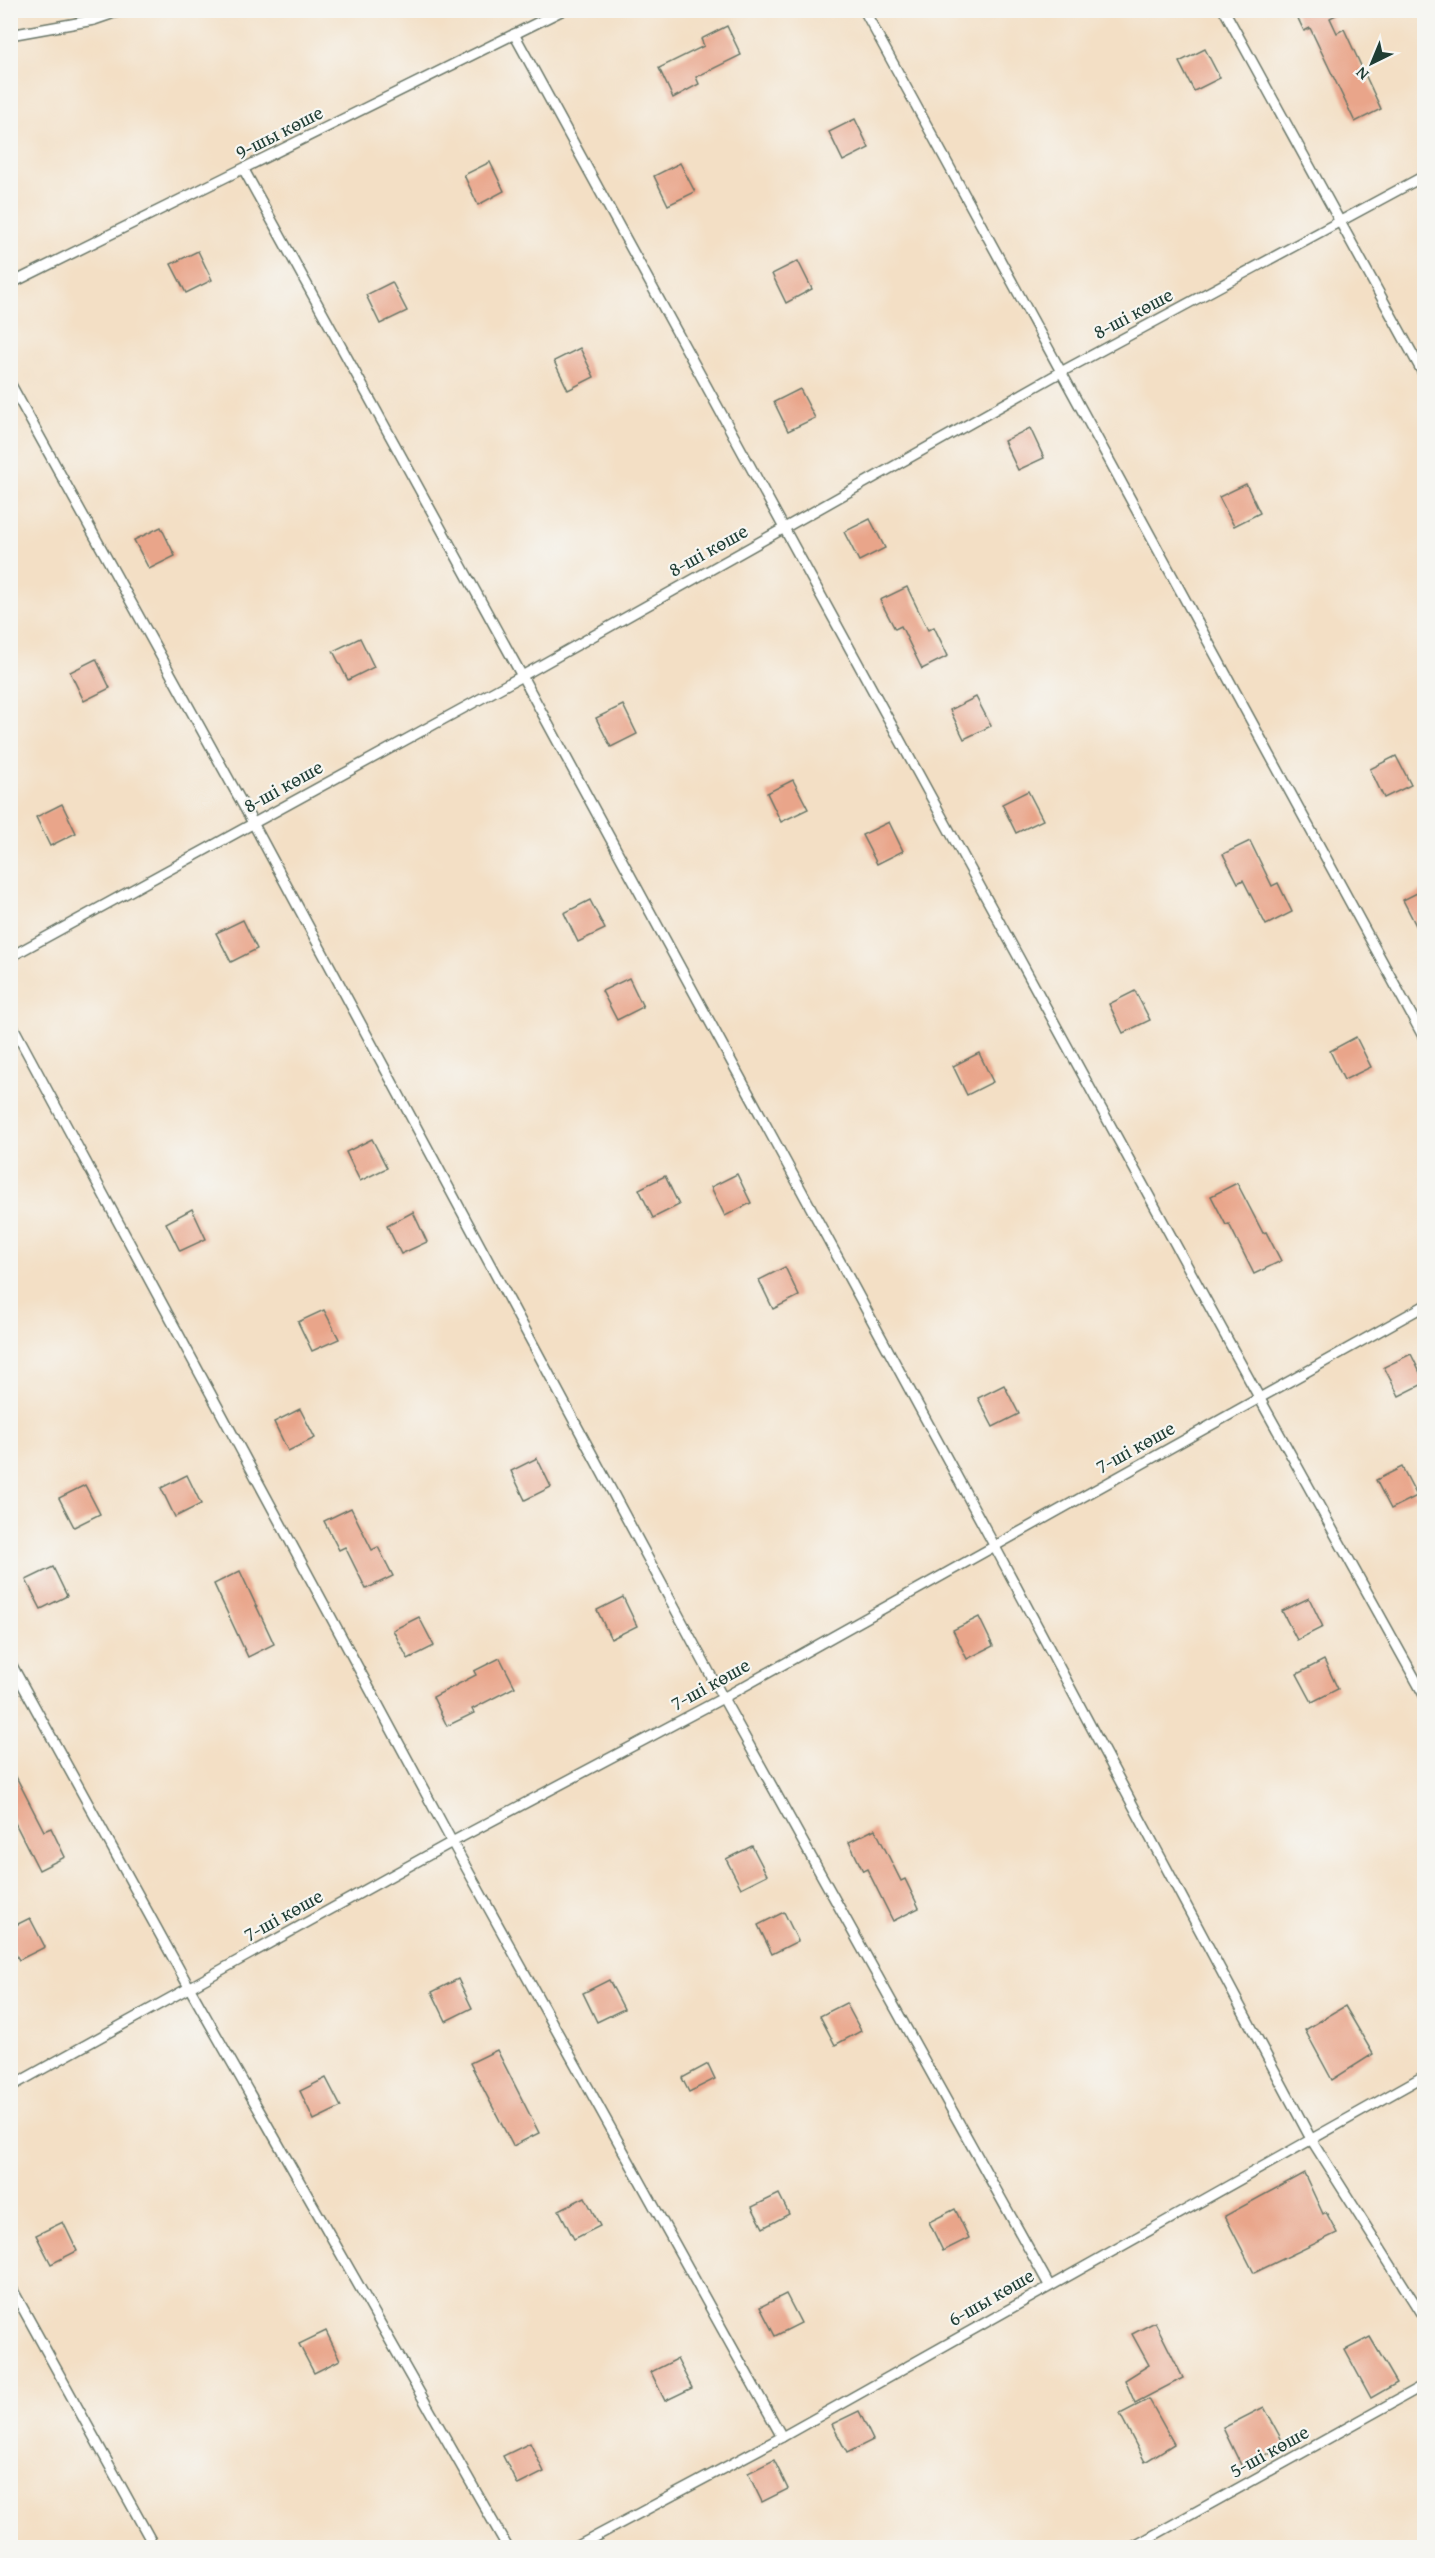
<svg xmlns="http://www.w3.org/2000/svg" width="1435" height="2558" viewBox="0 0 1435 2558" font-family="'Gentium Book Plus',serif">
	<rect width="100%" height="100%" fill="#f6f6f2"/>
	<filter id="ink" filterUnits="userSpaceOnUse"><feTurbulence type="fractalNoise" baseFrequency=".0167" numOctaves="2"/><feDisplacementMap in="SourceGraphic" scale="12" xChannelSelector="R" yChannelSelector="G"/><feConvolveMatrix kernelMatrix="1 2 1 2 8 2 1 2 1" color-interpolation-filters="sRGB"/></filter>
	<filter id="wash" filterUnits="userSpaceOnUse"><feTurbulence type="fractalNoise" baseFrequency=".008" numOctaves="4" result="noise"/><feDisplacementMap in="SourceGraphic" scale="24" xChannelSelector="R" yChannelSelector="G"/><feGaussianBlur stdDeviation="1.35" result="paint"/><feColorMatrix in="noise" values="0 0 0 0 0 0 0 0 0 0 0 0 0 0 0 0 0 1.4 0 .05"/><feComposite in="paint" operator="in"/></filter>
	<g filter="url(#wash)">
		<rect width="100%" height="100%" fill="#f3dfc5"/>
		<g id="blocks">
			<g fill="#e9a58a">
				<polygon points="1294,10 1345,10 1330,18 1337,33 1344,29 1381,109 1355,122 1310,28 1304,31"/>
				<polygon points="727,26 741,55 696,77 699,84 673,98 659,68 704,46 701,39"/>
				<polygon points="1205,49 1220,78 1194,91 1179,62"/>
				<polygon points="855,119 869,148 843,161 829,132"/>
				<polygon points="490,162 504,191 478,205 464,175"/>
				<polygon points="680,163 695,192 668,205 654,176"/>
				<polygon points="198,251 212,280 186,293 171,264"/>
				<polygon points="798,261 812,289 786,303 772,274"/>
				<polygon points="392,282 407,311 380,324 366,295"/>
				<polygon points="580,348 594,377 568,390 554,361"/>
				<polygon points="800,389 815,418 788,431 774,402"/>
				<polygon points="1030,428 1044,458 1018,470 1004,441"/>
				<polygon points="1246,484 1260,513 1234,526 1219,497"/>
				<polygon points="870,519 885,548 859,561 844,532"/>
				<polygon points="161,527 175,556 149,569 134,540"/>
				<polygon points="907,587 928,630 934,627 948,656 922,669 901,626 895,629 880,600"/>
				<polygon points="360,638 374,667 348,680 333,651"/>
				<polygon points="96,659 110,688 84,701 70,672"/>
				<polygon points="976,697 991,726 964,739 950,710"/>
				<polygon points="623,705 637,734 611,747 596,718"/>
				<polygon points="1396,756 1411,785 1384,798 1370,769"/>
				<polygon points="793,780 808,809 781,822 767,793"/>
				<polygon points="1028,791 1043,820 1016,833 1002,804"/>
				<polygon points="62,804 76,833 50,846 36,817"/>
				<polygon points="889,822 903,851 877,864 862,835"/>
				<polygon points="1250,841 1272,886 1278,883 1292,912 1266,925 1243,880 1238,883 1223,854"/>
				<polygon points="1425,889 1425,943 1403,900"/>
				<polygon points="590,900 605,929 578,942 564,913"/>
				<polygon points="243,920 257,949 231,962 216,933"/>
				<polygon points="629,978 643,1007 617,1020 602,991"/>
				<polygon points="1135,991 1150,1020 1123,1033 1109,1004"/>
				<polygon points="1356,1037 1371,1067 1344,1080 1330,1051"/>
				<polygon points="979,1053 993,1082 967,1095 953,1066"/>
				<polygon points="372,1139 387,1168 360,1181 346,1152"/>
				<polygon points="737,1174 751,1203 725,1216 711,1187"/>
				<polygon points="665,1176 679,1205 653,1218 639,1189"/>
				<polygon points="1237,1183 1263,1233 1266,1232 1281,1261 1254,1274 1229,1224 1226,1225 1211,1196"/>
				<polygon points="192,1209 206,1239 180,1251 166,1223"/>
				<polygon points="413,1212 427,1242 401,1254 387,1226"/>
				<polygon points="785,1267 799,1296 773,1309 759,1280"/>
				<polygon points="324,1310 339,1339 312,1351 298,1322"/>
				<polygon points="1411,1354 1425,1383 1399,1396 1384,1367"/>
				<polygon points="1004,1385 1019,1414 993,1427 978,1398"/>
				<polygon points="300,1409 315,1438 288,1451 274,1422"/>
				<polygon points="537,1458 551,1487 525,1500 511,1471"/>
				<polygon points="1402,1467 1417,1496 1391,1509 1376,1480"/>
				<polygon points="187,1475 201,1504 175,1517 161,1488"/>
				<polygon points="85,1485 100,1514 74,1527 59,1498"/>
				<polygon points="351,1508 372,1550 378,1547 393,1576 366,1589 345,1547 339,1550 324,1521"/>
				<polygon points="53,1567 67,1596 41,1609 26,1580"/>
				<polygon points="240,1571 274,1644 248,1657 214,1584"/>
				<polygon points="623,1597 637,1626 611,1639 597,1610"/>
				<polygon points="1309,1598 1323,1627 1297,1640 1282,1611"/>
				<polygon points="419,1617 434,1646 408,1659 393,1630"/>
				<polygon points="979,1617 993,1646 967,1659 953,1630"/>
				<polygon points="500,1658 515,1687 472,1709 474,1713 447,1726 433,1697 476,1675 474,1671"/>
				<polygon points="1324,1660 1338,1689 1312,1702 1297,1674"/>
				<polygon points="10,1765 44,1831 51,1828 65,1857 39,1870 10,1813"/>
				<polygon points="875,1829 901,1881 905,1879 919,1908 893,1921 867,1869 863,1871 849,1842"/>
				<polygon points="752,1846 767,1875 741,1888 726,1859"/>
				<polygon points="784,1912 798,1941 772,1954 758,1925"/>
				<polygon points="30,1918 45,1947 19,1960 10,1944 10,1928"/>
				<polygon points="458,1979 472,2008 446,2021 432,1992"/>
				<polygon points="609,1980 624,2009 597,2022 583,1993"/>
				<polygon points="846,2003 861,2031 835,2045 820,2016"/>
				<polygon points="1345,2006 1373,2054 1332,2080 1305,2030"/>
				<polygon points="497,2050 539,2133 513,2146 470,2063"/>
				<polygon points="708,2064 715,2079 689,2092 682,2078"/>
				<polygon points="326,2078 341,2107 314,2120 300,2091"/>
				<polygon points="1304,2173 1323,2214 1326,2212 1337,2233 1254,2273 1225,2216"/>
				<polygon points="779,2194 789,2214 763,2228 752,2207"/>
				<polygon points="585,2197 600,2226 574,2239 559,2210"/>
				<polygon points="955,2209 969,2238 943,2251 929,2222"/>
				<polygon points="63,2222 77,2251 51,2264 36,2235"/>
				<polygon points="786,2294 801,2323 775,2336 760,2307"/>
				<polygon points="1155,2322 1183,2378 1135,2403 1125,2380 1149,2365 1132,2334"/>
				<polygon points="326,2331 340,2360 314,2373 299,2344"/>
				<polygon points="1370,2337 1397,2383 1371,2398 1345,2350"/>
				<polygon points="677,2359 692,2388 665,2401 651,2372"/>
				<polygon points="1149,2399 1174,2444 1145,2462 1120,2414"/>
				<polygon points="1264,2407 1284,2444 1243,2469 1223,2428"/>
				<polygon points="859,2411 873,2440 847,2453 832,2424"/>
				<polygon points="530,2443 544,2472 518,2485 503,2456"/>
				<polygon points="774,2460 788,2489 762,2502 748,2473"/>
			</g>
		</g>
	</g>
	<g filter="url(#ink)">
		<use href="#blocks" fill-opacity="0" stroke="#697667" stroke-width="1.5"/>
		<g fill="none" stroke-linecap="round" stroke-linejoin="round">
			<defs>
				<g id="lane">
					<polyline points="864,10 1424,1038"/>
					<polyline points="1224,10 1424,375"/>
					<polyline points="514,34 1260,1399 1424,1695"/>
					<polyline points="10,35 94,20 123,10"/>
					<polyline points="244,170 522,676 994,1545 1311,2139 1424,2318"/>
					<polyline points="10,284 563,10"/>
					<polyline points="10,383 253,823 723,1698 1049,2285"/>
					<polyline points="10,957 522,676 1061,372 1424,176"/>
					<polyline points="10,1021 452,1842 782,2437"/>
					<polyline points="10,1662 189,1987 508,2548"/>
					<polyline points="10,2087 452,1842 723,1698 1424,1306"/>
					<polyline points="10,2285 155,2548"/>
					<polyline points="574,2548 782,2437 1424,2076"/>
					<polyline points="1131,2548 1424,2385"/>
				</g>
			</defs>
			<use href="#lane" stroke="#697667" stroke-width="12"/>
			<use href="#lane" stroke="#fff" stroke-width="9"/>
		</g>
	</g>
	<g text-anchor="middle" stroke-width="4.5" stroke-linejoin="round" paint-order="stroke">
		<g font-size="20" fill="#1f3d34" stroke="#f6f6f2">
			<text transform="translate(279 132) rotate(-27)" y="7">9-шы көше</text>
			<text transform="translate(1133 313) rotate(-28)" y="7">8-ші көше</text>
			<text transform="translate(708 550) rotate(-29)" y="7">8-ші көше</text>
			<text transform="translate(283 786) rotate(-29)" y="7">8-ші көше</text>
			<text transform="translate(1135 1447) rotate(-29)" y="7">7-ші көше</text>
			<text transform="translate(710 1684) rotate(-29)" y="7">7-ші көше</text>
			<text transform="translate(283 1915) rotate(-29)" y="7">7-ші көше</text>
			<text transform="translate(991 2297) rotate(-30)" y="7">6-шы көше</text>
			<text transform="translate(1269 2451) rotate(-29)" y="7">5-ші көше</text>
		</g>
	</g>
	<rect width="1435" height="2558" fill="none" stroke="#f6f6f2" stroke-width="36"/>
	<g transform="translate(1372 63) rotate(223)" stroke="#f6f6f2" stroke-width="4.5" paint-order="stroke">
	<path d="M0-4.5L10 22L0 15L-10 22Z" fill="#1f3d34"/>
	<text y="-9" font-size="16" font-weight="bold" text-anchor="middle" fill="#1f3d34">N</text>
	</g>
</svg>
